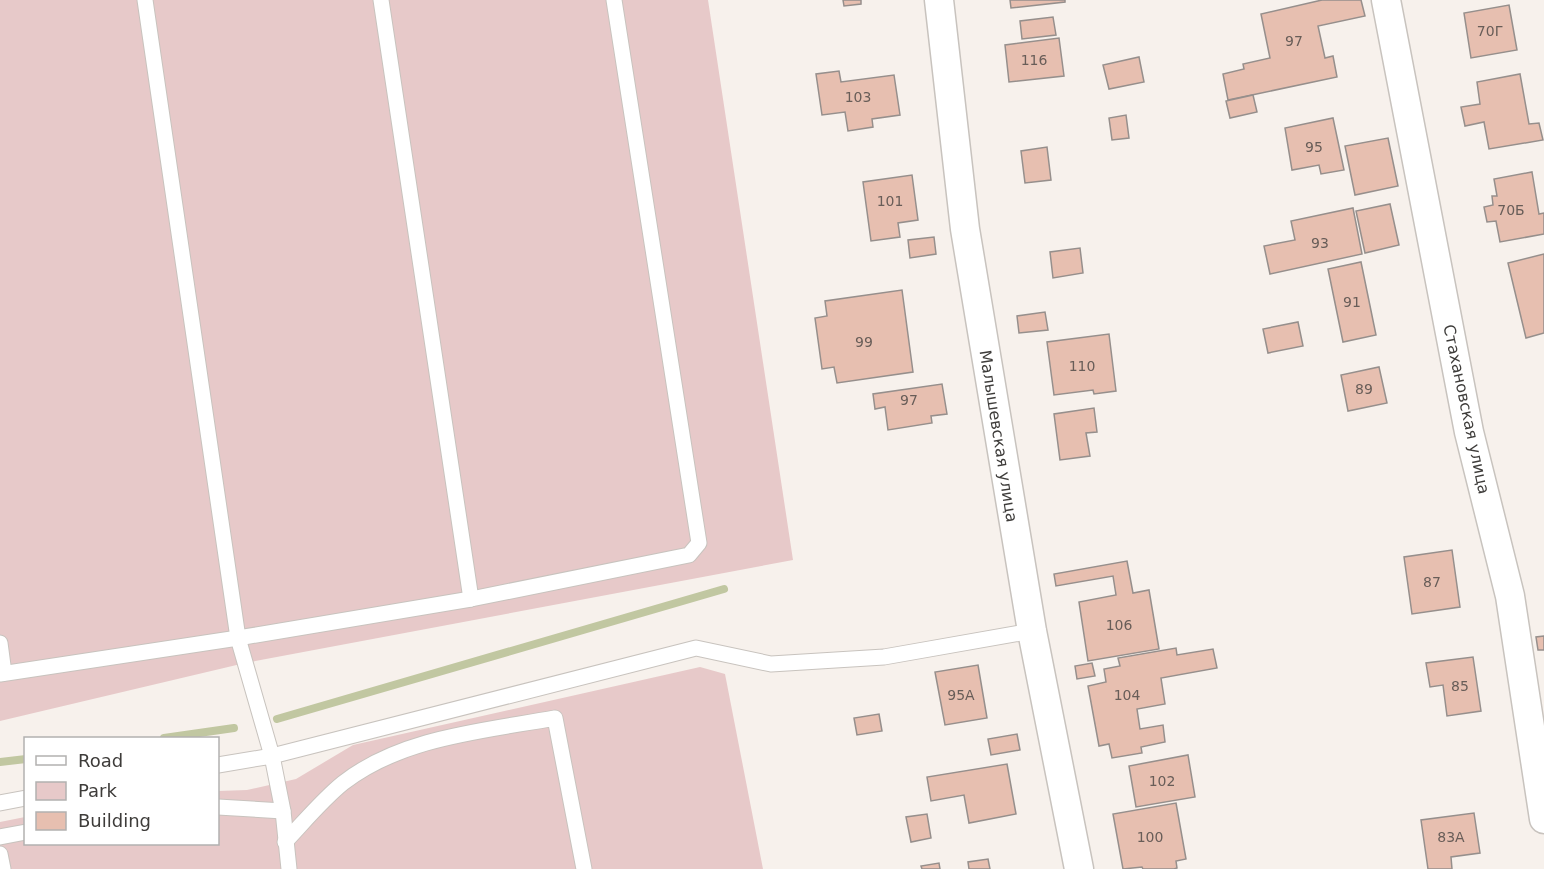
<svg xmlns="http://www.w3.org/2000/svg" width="1544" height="869" viewBox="0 0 1544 869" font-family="'DejaVu Sans',sans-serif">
	<rect width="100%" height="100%" fill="#f7f1ec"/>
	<g fill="#e7c9c9">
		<polygon points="0,0 708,0 793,560 245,663 0,721"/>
		<polygon points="700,667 725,674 763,869 0,869 0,822 25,817 26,844 218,844 218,791 247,790 296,779 353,745"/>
	</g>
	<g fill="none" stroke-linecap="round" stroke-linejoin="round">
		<g stroke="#c1c7a1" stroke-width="8">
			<polyline points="277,719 724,589"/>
			<polyline points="164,738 234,728"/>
			<polyline points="0,762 26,759"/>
		</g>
	</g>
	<g fill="#e7bfb0" stroke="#968f8c" stroke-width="1.5">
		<polygon points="843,0 861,0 861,4 844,6"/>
		<polygon points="1010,0 1065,0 1065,2 1011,8"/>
		<polygon points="1361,0 1365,16 1318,26 1325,58 1333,56 1337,77 1228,100 1223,74 1244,69 1243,64 1270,58 1261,14 1322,0"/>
		<polygon points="1509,5 1517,50 1471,58 1464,13"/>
		<polygon points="1053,17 1056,35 1022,39 1020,21"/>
		<polygon points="1059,38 1064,76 1009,82 1005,45"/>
		<polygon points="1139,57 1144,82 1109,89 1103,65"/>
		<polygon points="839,71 841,82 894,75 900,115 872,119 873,127 848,131 845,112 822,115 816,74"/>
		<polygon points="1520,74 1529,124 1539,123 1543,140 1489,149 1484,122 1465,126 1461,107 1480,104 1477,82"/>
		<polygon points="1253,95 1257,112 1230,118 1226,101"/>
		<polygon points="1126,115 1129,138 1112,140 1109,118"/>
		<polygon points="1333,118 1344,170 1321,174 1319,165 1292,170 1285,128"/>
		<polygon points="1388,138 1398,186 1355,195 1345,146"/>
		<polygon points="1047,147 1051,180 1025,183 1021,151"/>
		<polygon points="1532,172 1539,214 1544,213 1544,234 1500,242 1496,221 1487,222 1484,207 1493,205 1492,196 1497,196 1494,179"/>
		<polygon points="912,175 918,220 898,223 900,237 871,241 863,182"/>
		<polygon points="1390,204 1399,245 1365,253 1356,211"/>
		<polygon points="1353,208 1362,254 1270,274 1264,246 1295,240 1291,221"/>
		<polygon points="934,237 936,254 910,258 908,240"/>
		<polygon points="1080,248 1083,273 1053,278 1050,252"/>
		<polygon points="1544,254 1544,333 1526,338 1508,263"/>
		<polygon points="1361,262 1376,335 1343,342 1328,269"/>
		<polygon points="902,290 913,372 837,383 834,367 822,369 815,318 827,316 825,301"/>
		<polygon points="1045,312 1048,330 1019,333 1017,316"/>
		<polygon points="1298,322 1303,346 1268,353 1263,329"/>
		<polygon points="1109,334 1116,391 1094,394 1093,390 1054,395 1047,342"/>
		<polygon points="1379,367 1387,403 1348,411 1341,375"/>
		<polygon points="942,384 947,414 931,416 932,423 888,430 885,407 875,409 873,394"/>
		<polygon points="1094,408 1097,432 1086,433 1090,456 1060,460 1054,414"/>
		<polygon points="1452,550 1460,607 1412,614 1404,557"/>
		<polygon points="1127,561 1133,593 1149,590 1159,649 1088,661 1079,602 1116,595 1113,576 1056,586 1054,574"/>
		<polygon points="1544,636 1544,650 1538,650 1536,637"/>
		<polygon points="1176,648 1177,655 1213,649 1217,668 1161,678 1165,704 1137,709 1140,729 1163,725 1165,742 1141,747 1142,753 1112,758 1109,744 1099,746 1088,686 1106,682 1104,669 1120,666 1118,658"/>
		<polygon points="1473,657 1481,711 1447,716 1443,685 1430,687 1426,663"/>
		<polygon points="1092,663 1095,676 1077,679 1075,666"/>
		<polygon points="978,665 987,718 945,725 935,672"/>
		<polygon points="879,714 882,731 857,735 854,718"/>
		<polygon points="1017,734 1020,750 991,755 988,739"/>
		<polygon points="1188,755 1195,797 1136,807 1129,766"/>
		<polygon points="1007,764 1016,814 969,823 964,795 931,801 927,777"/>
		<polygon points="1176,803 1186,859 1176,861 1177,868 1174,869 1143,869 1142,867 1123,869 1113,814"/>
		<polygon points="1474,813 1480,853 1451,857 1452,869 1428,869 1421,820"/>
		<polygon points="927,814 931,838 911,842 906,817"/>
		<polygon points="988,859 990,869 969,869 968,862"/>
		<polygon points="939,863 940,869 922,869 921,866"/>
	</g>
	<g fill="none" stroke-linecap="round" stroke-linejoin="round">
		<defs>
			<g id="service">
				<polyline points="145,0 238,638 272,756 283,811 289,869"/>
				<polyline points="381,0 471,599"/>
				<polyline points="0,643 4,673"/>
				<polyline points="0,674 238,638 471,599 689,555 699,543 614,0"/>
				<polyline points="218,765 272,756 696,648 771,664 884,657 1032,631"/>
				<polyline points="0,803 26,798"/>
				<polyline points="218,807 283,811"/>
				<polyline points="0,837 26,832"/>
				<path d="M 285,842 C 304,822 322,800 343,783 C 402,737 484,731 555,718 L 584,869"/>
				<polyline points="0,854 3,869"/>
			</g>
			<g id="minor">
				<polyline points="939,0 965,229 1032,631 1079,869"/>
				<polyline points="1386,0 1469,432 1510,596 1544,819"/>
			</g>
		</defs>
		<use href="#service" stroke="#c8c3be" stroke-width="17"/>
		<use href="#minor" stroke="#c8c3be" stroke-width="31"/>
		<use href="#service" stroke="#fff" stroke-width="15"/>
		<use href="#minor" stroke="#fff" stroke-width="28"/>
	</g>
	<g text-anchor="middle" stroke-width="4.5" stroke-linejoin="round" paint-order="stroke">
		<g font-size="14" fill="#685d58">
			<text x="1490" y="36">70Г</text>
			<text x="1294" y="46">97</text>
			<text x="1034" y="65">116</text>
			<text x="858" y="102">103</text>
			<text x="1314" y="152">95</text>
			<text x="890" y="206">101</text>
			<text x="1511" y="215">70Б</text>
			<text x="1320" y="248">93</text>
			<text x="1352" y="307">91</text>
			<text x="864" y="347">99</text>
			<text x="1082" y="371">110</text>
			<text x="1364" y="394">89</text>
			<text x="909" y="405">97</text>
			<text x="1432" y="587">87</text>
			<text x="1119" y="630">106</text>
			<text x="1460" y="691">85</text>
			<text x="961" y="700">95А</text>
			<text x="1127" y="700">104</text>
			<text x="1162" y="786">102</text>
			<text x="1150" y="842">100</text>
			<text x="1451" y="842">83А</text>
		</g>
		<g font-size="16" fill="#3e3c3a" stroke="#fff">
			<text transform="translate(1467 409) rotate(78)" y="6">Стахановская улица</text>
			<text transform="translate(999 436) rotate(81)" y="6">Малышевская улица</text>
		</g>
	</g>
	<rect x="24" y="737" width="195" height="108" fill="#ffffff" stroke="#b2b1b0" stroke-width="1.5"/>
	<rect x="36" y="756" width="30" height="9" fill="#ffffff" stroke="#b2b1b0" stroke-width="1.5"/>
	<text x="78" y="767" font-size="18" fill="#3e3c3a">Road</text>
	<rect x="36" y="782" width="30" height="18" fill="#e7c9c9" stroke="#b2b1b0" stroke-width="1.5"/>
	<text x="78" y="797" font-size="18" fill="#3e3c3a">Park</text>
	<rect x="36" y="812" width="30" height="18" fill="#e7bfb0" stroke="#b2b1b0" stroke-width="1.5"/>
	<text x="78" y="827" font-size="18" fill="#3e3c3a">Building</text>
</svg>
